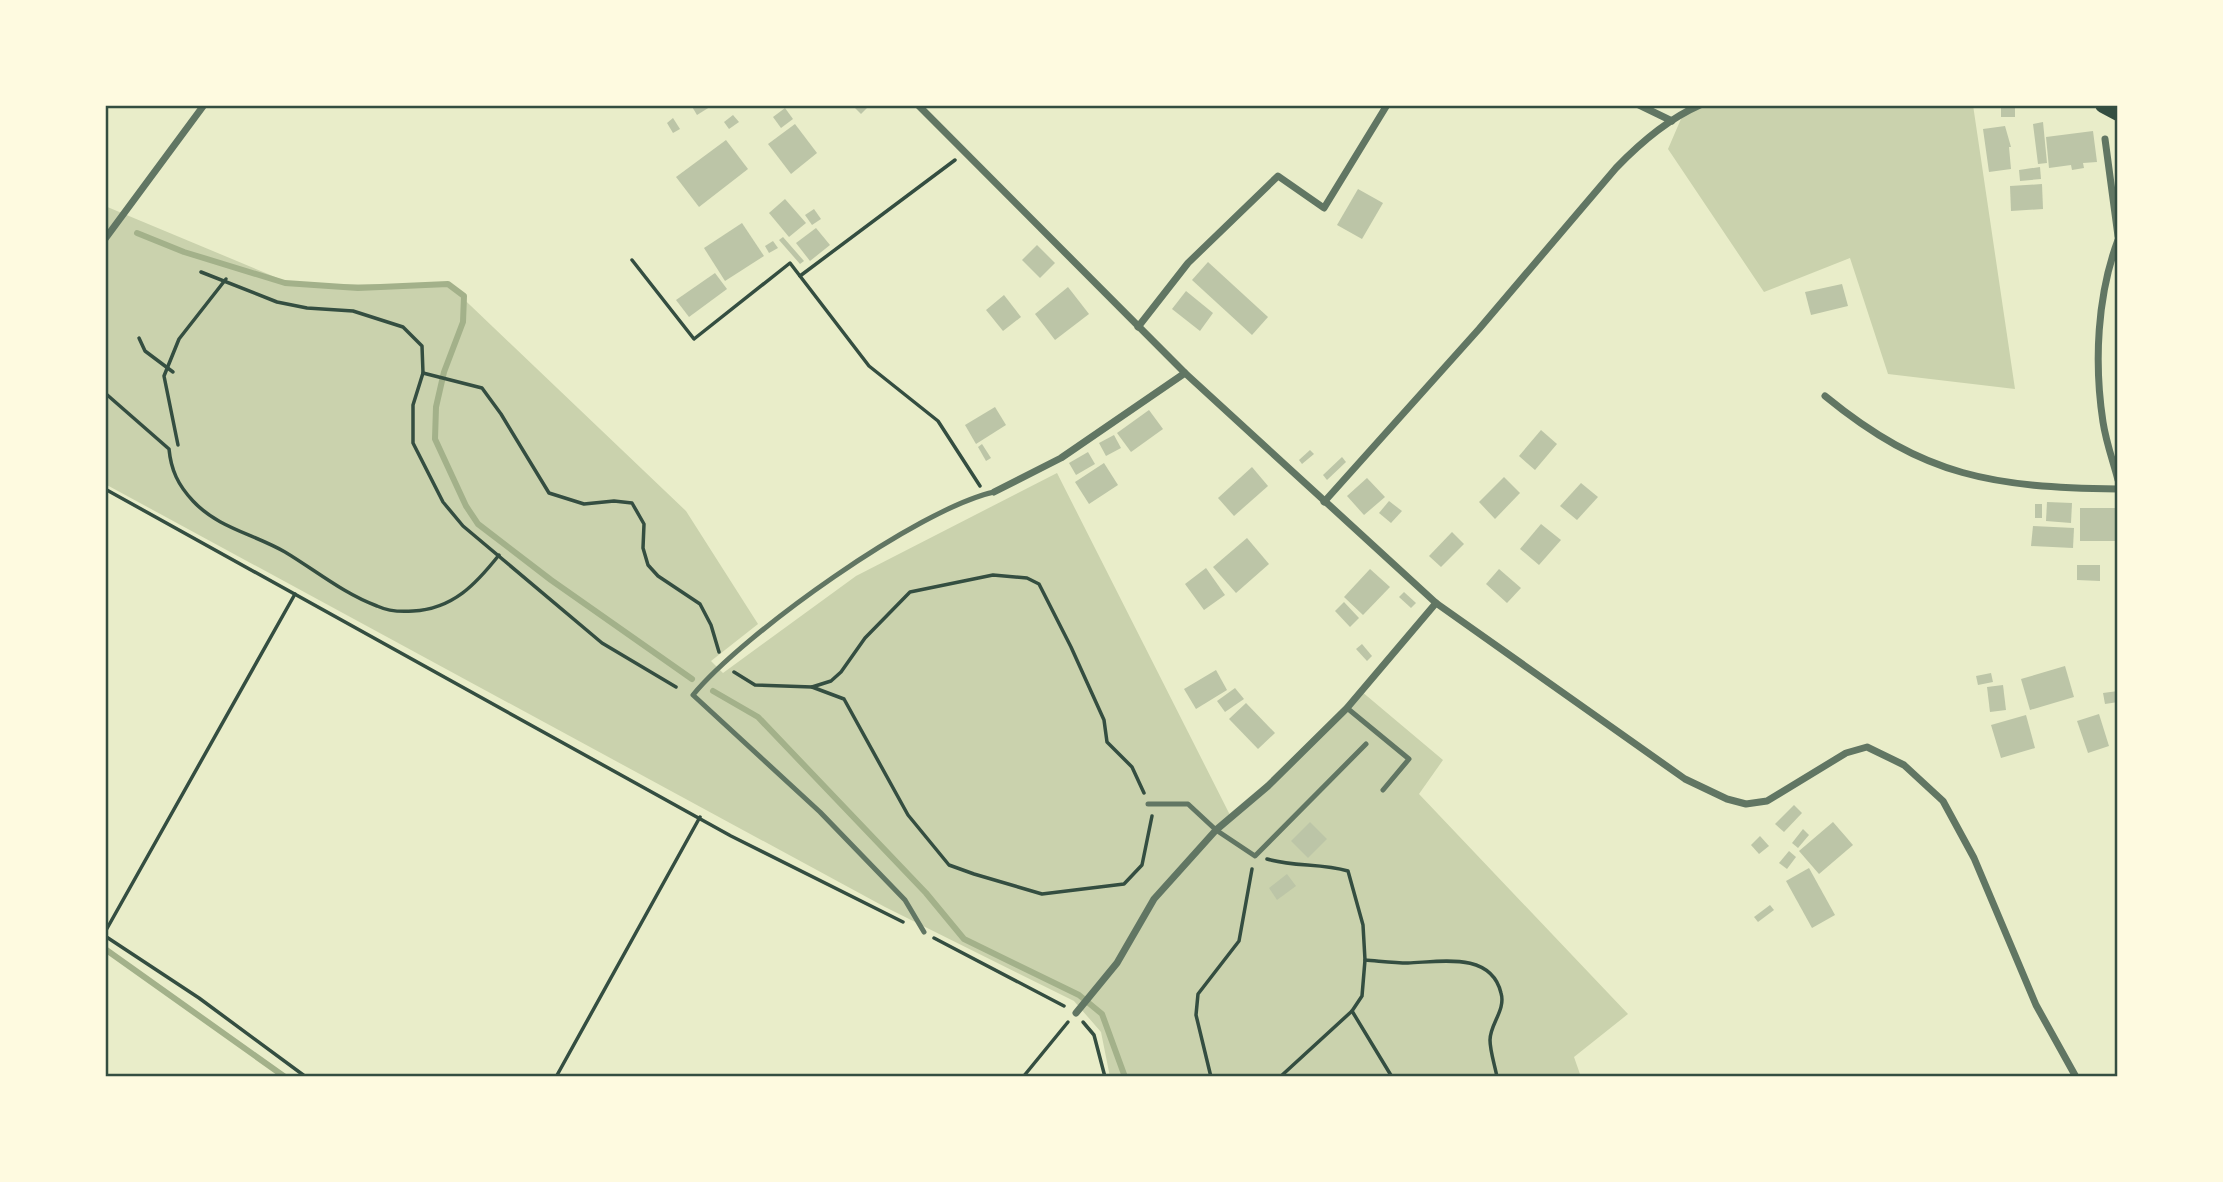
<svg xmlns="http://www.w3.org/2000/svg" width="2223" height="1182" viewBox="0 0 2223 1182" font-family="'Source Sans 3',sans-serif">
	<rect width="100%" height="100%" fill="#e9edc9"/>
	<g fill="#cad2ad">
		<polygon points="1687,105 1973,105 2015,389 1888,374 1850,258 1764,292 1668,149"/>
		<polygon points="105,206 292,284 448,284 686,511 758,624 711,661 723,673 856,576 1057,473 1231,817 1361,691 1443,760 1419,794 1628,1014 1574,1057 1581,1077 1110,1077 1101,1032 1074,1001 885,907 105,484"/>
	</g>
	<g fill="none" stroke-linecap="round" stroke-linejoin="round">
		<g stroke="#a3b18a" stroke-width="6">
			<polyline points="137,233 184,252 285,283 358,288 448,284 464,296 463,322 444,372 436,407 435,439 466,506 478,524 551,580 692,679"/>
			<polyline points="713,691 758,717 926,893 964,939 1079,995 1102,1014 1125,1077"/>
			<polyline points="105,949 285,1077"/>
		</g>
	</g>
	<g fill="#bcc5a7">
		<polygon points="691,105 713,105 697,115"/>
		<polygon points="870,105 861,114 853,106 855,105"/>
		<rect x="2001" y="105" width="14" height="12"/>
		<polygon points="785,108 793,119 781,128 773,117"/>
		<polygon points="733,115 739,122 729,129 724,122"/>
		<polygon points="673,118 680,129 673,133 667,123"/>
		<polygon points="2043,122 2047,163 2038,164 2033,124"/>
		<polygon points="795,124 817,153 791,174 768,144"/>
		<polygon points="2005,126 2011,147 2009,147 2011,169 1989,172 1983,129"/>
		<polygon points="2093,131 2097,162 2083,163 2084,168 2072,170 2071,165 2049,168 2046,137"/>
		<polygon points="726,140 748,169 699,207 676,177"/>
		<polygon points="2040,167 2041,179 2020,181 2019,170"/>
		<polygon points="2042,184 2043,209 2011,211 2010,186"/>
		<polygon points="1358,189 1383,203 1362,239 1337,225"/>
		<polygon points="785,199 806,223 789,237 769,213"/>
		<polygon points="814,209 821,219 812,225 805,215"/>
		<polygon points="742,223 764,256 725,281 704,248"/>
		<polygon points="816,228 830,245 810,261 796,243"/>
		<polygon points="783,237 804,261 800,264 779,240"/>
		<polygon points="773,241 778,248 769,253 765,246"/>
		<polygon points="1037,245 1055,263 1040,278 1022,260"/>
		<polygon points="1208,262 1268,317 1252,335 1192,280"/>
		<polygon points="715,273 727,289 689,317 676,300"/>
		<polygon points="1842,284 1848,306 1811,315 1805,292"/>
		<polygon points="1068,287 1089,314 1055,340 1035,314"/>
		<polygon points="1186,291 1213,313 1200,331 1172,309"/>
		<polygon points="1004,295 1021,317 1003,331 986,310"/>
		<polygon points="995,407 1006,425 976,444 965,425"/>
		<polygon points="1149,410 1163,429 1131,452 1117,433"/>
		<polygon points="1541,430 1557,444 1535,470 1519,456"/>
		<polygon points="1114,435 1121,448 1106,456 1099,443"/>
		<polygon points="982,444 991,458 986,461 978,447"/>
		<polygon points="1310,450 1314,454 1302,464 1299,460"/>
		<polygon points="1088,452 1095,464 1076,475 1069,463"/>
		<polygon points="1342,457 1346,462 1327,480 1323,475"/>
		<polygon points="1104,463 1118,485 1089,504 1075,482"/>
		<polygon points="1252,467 1268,486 1234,516 1218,498"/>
		<polygon points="1504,477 1520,493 1495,519 1479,502"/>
		<polygon points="1367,478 1385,497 1364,515 1347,496"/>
		<polygon points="1581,483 1598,497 1577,520 1560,506"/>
		<polygon points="1389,501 1402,511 1391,523 1379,513"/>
		<polygon points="2047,502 2072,503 2071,523 2046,521"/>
		<rect x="2035" y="504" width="7" height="14"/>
		<rect x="2080" y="508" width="37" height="33"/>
		<polygon points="1541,524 1561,540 1539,565 1520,549"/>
		<polygon points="2033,526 2074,528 2073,548 2031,546"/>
		<polygon points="1452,532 1464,544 1441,567 1429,556"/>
		<polygon points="1247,538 1269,564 1236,593 1213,567"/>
		<polygon points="2077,565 2100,565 2100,581 2077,580"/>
		<polygon points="1206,568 1225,595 1204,610 1185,584"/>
		<polygon points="1370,569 1390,587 1363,615 1344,597"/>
		<polygon points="1499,569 1521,588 1507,603 1486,584"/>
		<polygon points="1404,592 1416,603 1411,608 1399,597"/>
		<polygon points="1344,602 1359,618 1350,627 1335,611"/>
		<polygon points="1362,644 1372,656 1367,661 1356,649"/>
		<polygon points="2065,666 2074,697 2030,710 2021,679"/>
		<polygon points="1216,670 1227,690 1196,709 1184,689"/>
		<polygon points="1991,673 1993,682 1978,685 1976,676"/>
		<polygon points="2003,685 2006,710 1990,712 1987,687"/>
		<polygon points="1235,688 1244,699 1225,712 1217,701"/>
		<polygon points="2118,691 2118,702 2105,704 2103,693"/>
		<polygon points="1246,703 1275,733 1258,749 1229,719"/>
		<polygon points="2099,714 2109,746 2088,753 2077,721"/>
		<polygon points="2026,715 2035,748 2001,758 1991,725"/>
		<polygon points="1794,805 1802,813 1784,832 1775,824"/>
		<polygon points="1310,822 1327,839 1308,858 1291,841"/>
		<polygon points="1833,822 1853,845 1819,874 1799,851"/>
		<polygon points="1803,829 1809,835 1798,848 1792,843"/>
		<polygon points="1760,836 1769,846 1759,854 1751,845"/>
		<polygon points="1789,851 1796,857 1787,869 1779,863"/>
		<polygon points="1809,868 1835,915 1812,928 1786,881"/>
		<polygon points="1287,874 1296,886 1277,900 1269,888"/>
		<polygon points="1770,905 1774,910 1758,922 1754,917"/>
	</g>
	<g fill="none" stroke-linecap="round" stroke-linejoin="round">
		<g stroke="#344e41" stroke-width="3.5">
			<polyline points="632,260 694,339 790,263 869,366 938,421 980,486"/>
			<polyline points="201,272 277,302 307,308 353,311 403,327 422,346 423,373 413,405 413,443 443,502 463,526 602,643 676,687"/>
			<polyline points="800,276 955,160"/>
			<polyline points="139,338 145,351 173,372"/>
			<polyline points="423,373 482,388 501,414 549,493 584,504 614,501 632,503 644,524 643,548 648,565 658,576 700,604 711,625 719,652"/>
			<path d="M 105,393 L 169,449 C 171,470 178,485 193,501 C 218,528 254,534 285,552 C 315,570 344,594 377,606 C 388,611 401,612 413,611 C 453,609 476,584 499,555"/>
			<polyline points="178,445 164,376 179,339 226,279"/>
			<polyline points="105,489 731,836 903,922"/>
			<polyline points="734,672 755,685 812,687 844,699 908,815 949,865 974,874 1042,894 1124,884 1142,865 1152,816"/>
			<polyline points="812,687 831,681 841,672 865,638 910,592 993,575 1027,578 1039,584 1071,647 1104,720 1107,742 1132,767 1144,793"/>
			<path d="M 1267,859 C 1294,867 1321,863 1348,871 L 1363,925 L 1365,960 C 1379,961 1394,963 1408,963 C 1439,962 1491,951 1501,993 C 1506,1010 1490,1024 1490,1040 C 1490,1051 1495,1066 1497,1077"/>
			<polyline points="105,932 295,594"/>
			<polyline points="105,936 199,998 306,1077"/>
			<polyline points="934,938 1064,1006"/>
			<polyline points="1352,1011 1392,1077"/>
			<polyline points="1083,1022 1094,1035 1105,1077"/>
			<polyline points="556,1077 700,817"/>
			<polyline points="1023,1077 1068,1022"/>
			<polyline points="1211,1077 1196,1015 1198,994 1239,941 1252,869"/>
			<polyline points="1280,1077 1352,1011 1362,996 1365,960"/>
		</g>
		<g stroke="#617663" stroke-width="5">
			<polyline points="1347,708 1409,759 1383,790"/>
			<polyline points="1148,804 1188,804 1216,830 1255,856 1366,744"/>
			<path d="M 924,932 L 905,900 L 820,812 L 693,695 C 743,634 918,509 994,492"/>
		</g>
		<g stroke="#617663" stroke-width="7">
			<polyline points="918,105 1185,373 1436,603 1685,779 1727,799 1746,804 1767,801 1846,753 1867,747 1904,765 1943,801 1974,858 2036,1005 2076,1077"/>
			<polyline points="1639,105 1672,121"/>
			<polyline points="2105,139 2118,236"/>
			<polyline points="105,239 204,105"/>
			<path d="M 2118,240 C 2097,296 2094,363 2103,422 C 2106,442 2113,461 2118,480"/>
			<polyline points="1138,327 1188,263 1278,176 1324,208 1387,105"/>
			<path d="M 1825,396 C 1925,478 1994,487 2118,489"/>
			<polyline points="994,492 1061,458 1185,373"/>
			<path d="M 1324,502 L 1479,329 L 1616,168 C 1640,143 1668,119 1700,105"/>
			<polyline points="1076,1013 1117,963 1154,899 1216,830 1268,786 1347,708 1436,603"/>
		</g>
		<polyline stroke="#344e41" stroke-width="16" points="2103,105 2118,113"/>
	</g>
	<rect width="2223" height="1182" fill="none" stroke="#fefae0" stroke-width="214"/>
	<rect x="107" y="107" width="2009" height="968" fill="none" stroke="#344e41" stroke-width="2.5"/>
</svg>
